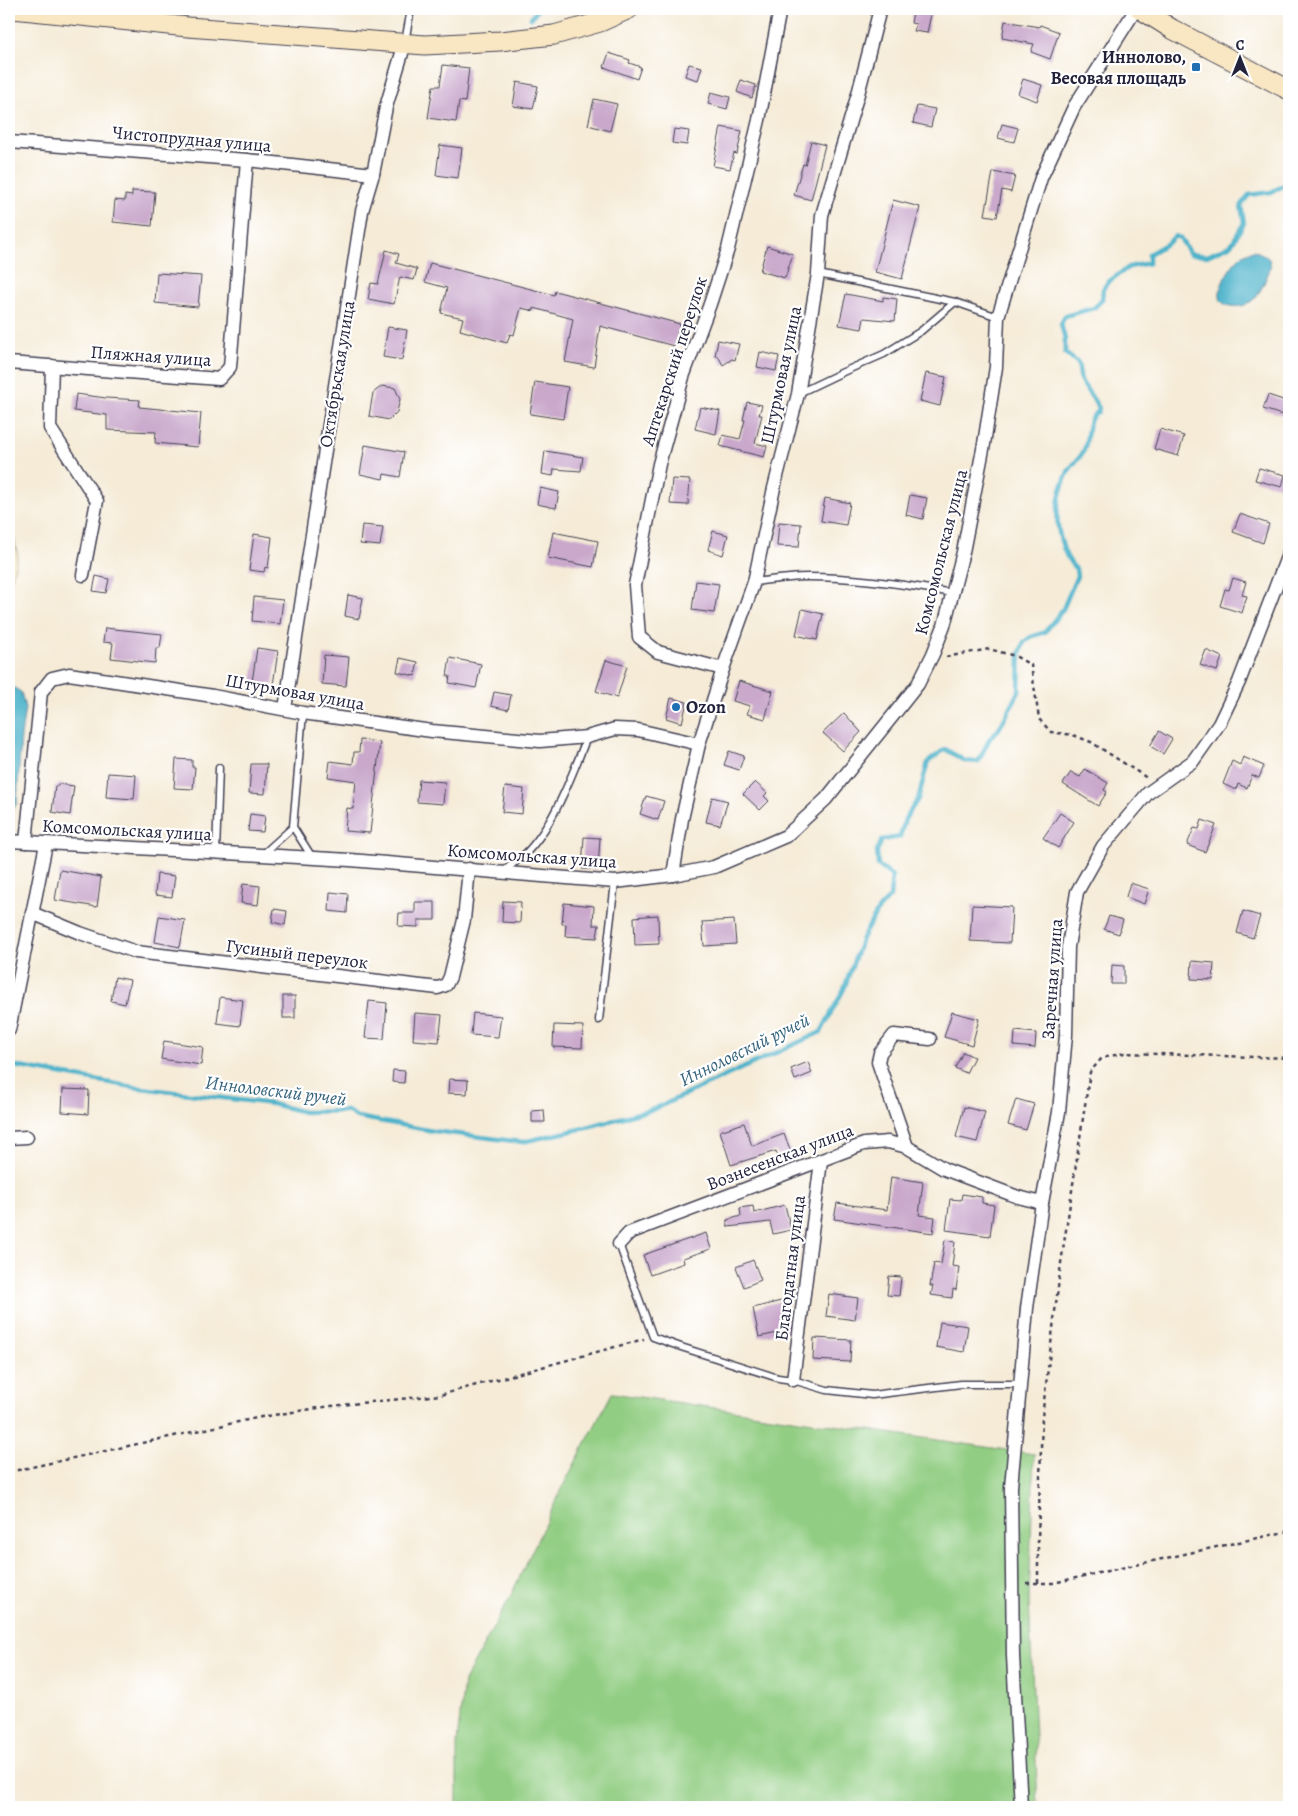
<svg xmlns="http://www.w3.org/2000/svg" width="1298" height="1816" viewBox="0 0 1298 1816" font-family="Alegreya,serif">
	<rect width="100%" height="100%" fill="#fff"/>
	<filter id="ink" filterUnits="userSpaceOnUse"><feTurbulence type="fractalNoise" baseFrequency=".02" numOctaves="2"/><feDisplacementMap in="SourceGraphic" scale="10" xChannelSelector="R" yChannelSelector="G"/><feConvolveMatrix kernelMatrix="1 2 1 2 8 2 1 2 1" color-interpolation-filters="sRGB"/></filter>
	<filter id="wash" filterUnits="userSpaceOnUse"><feTurbulence type="fractalNoise" baseFrequency=".0096" numOctaves="4" result="noise"/><feDisplacementMap in="SourceGraphic" scale="20" xChannelSelector="R" yChannelSelector="G"/><feGaussianBlur stdDeviation="1.12" result="paint"/><feColorMatrix in="noise" values="0 0 0 0 0 0 0 0 0 0 0 0 0 0 0 0 0 1.4 0 .05"/><feComposite in="paint" operator="in"/></filter>
	<g filter="url(#wash)">
		<rect width="100%" height="100%" fill="#f5ebd7"/>
		<polygon fill="#91cd82" stroke="#5a785e" points="612,1393 1034,1454 1029,1599 1038,1807 457,1807 457,1742 464,1681 509,1599 564,1484"/>
		<polygon fill="#eeda9e" stroke="#887e6c" points="9,518 18,555 9,589"/>
		<g fill="#4db3cb" stroke="#386a83">
			<path d="M 1253,250 C 1275,258 1273,263 1265,281 C 1258,297 1249,309 1231,306 C 1205,304 1231,262 1243,255 C 1246,253 1250,252 1253,250 Z"/>
			<polygon points="9,685 21,692 25,708 21,736 17,803 9,816"/>
		</g>
		<g fill="none" stroke-linecap="round" stroke-linejoin="round">
			<g stroke="#4db3cb" stroke-width="4.5">
				<polyline points="531,18 538,9"/>
				<path d="M 9,1065 L 133,1087 L 272,1104 L 304,1112 L 347,1111 L 357,1117 L 433,1131 L 522,1142 L 572,1131 L 654,1109 L 821,1032 L 844,989 L 862,938 L 878,910 L 890,897 L 892,876 L 878,865 L 877,851 L 882,840 L 900,837 L 905,819 L 918,799 L 928,762 L 945,749 L 965,761 L 978,762 L 990,738 L 999,729 L 1019,692 L 1020,653 L 1024,642 L 1031,637 L 1045,632 L 1063,609 L 1077,576 L 1076,569 C 1062,557 1055,523 1058,505 C 1059,494 1064,481 1068,472 C 1072,464 1081,458 1084,450 C 1089,439 1085,418 1098,412 L 1099,408 L 1081,381 L 1078,363 L 1065,353 L 1065,339 L 1061,324 L 1065,316 L 1094,308 L 1102,300 L 1103,289 L 1108,282 L 1129,267 L 1149,263 L 1149,254 L 1168,243 L 1175,236 L 1180,238 L 1190,254 L 1207,256 L 1231,245 L 1244,223 L 1241,205 L 1249,195 L 1271,192 L 1289,183"/>
			</g>
		</g>
		<g id="blocks">
			<g fill="#c9a8cc">
				<polygon points="918,9 932,10 927,33 914,31 916,24 911,23 913,12 918,13"/>
				<polygon points="1005,21 1039,27 1040,25 1059,32 1050,59 1031,52 1034,44 1002,38"/>
				<polygon points="609,53 630,60 629,63 641,67 637,79 604,67"/>
				<polygon points="689,64 702,67 698,80 685,76"/>
				<polygon points="443,65 469,68 465,102 459,101 456,122 428,118 433,86 440,86"/>
				<polygon points="1023,79 1042,85 1037,101 1018,94"/>
				<polygon points="741,80 756,85 752,98 737,92"/>
				<polygon points="517,82 538,86 533,109 513,106"/>
				<polygon points="711,92 730,97 727,109 708,104"/>
				<polygon points="594,99 617,104 610,131 588,125"/>
				<polygon points="917,106 935,109 931,127 913,123"/>
				<polygon points="1002,124 1018,128 1014,142 998,138"/>
				<polygon points="721,127 742,131 737,154 734,153 730,169 713,166"/>
				<polygon points="674,129 689,131 687,145 672,143"/>
				<polygon points="811,141 825,145 811,200 794,195 803,164 805,165"/>
				<polygon points="440,145 462,148 458,178 436,175"/>
				<polygon points="993,172 1015,176 1011,192 1002,190 997,217 985,215"/>
				<polygon points="132,191 155,192 152,226 113,222 115,200 125,201 125,195 132,196"/>
				<polygon points="893,200 920,207 902,279 875,272"/>
				<polygon points="767,246 793,254 785,278 760,271"/>
				<polygon points="386,250 399,254 396,263 417,269 414,280 400,277 394,304 368,299 371,283 378,284"/>
				<polygon points="430,263 554,295 555,291 680,324 674,346 600,326 594,367 565,362 573,319 534,308 534,311 521,308 514,335 510,334 507,343 460,330 463,318 441,313 447,288 425,282"/>
				<polygon points="157,273 201,276 198,307 155,303"/>
				<polygon points="846,294 883,301 883,297 897,299 895,321 864,318 862,329 839,325"/>
				<polygon points="388,327 407,330 402,360 383,357"/>
				<polygon points="718,340 739,344 735,360 732,359 723,365 718,356 715,356"/>
				<polygon points="760,352 779,356 776,371 757,367"/>
				<polygon points="926,373 946,377 940,406 920,401"/>
				<polygon points="535,382 568,387 563,419 530,414"/>
				<polygon points="382,386 395,388 400,399 397,412 389,420 369,416 373,393"/>
				<polygon points="76,394 106,398 140,400 139,407 201,413 198,447 155,443 156,432 107,430 107,415 74,411"/>
				<polygon points="1268,395 1286,401 1282,415 1263,409"/>
				<polygon points="747,402 762,405 759,415 762,415 755,443 767,446 764,457 720,446 723,435 740,439 745,420 743,420"/>
				<polygon points="700,407 720,411 716,434 695,429"/>
				<polygon points="1160,429 1184,436 1178,456 1154,449"/>
				<polygon points="365,445 404,452 400,477 384,474 383,479 360,474"/>
				<polygon points="545,451 583,457 581,471 554,469 553,476 542,474"/>
				<polygon points="1259,468 1285,475 1282,487 1255,480"/>
				<polygon points="672,479 690,480 688,505 670,504"/>
				<polygon points="540,488 559,492 556,508 537,504"/>
				<polygon points="910,495 927,498 923,519 906,515"/>
				<polygon points="825,498 850,503 846,525 821,521"/>
				<polygon points="1240,514 1269,524 1263,543 1233,532"/>
				<polygon points="779,522 801,524 799,547 777,546"/>
				<polygon points="362,525 383,527 380,546 360,544"/>
				<polygon points="713,531 728,535 723,555 708,550"/>
				<polygon points="553,532 598,541 593,567 548,558"/>
				<polygon points="254,534 272,537 268,568 265,567 264,572 249,570"/>
				<polygon points="96,576 109,579 106,593 93,591"/>
				<polygon points="1233,578 1246,582 1242,595 1247,596 1242,613 1220,606 1225,589 1229,590"/>
				<polygon points="696,581 719,584 714,613 692,610"/>
				<polygon points="348,595 363,598 359,619 345,616"/>
				<polygon points="254,597 283,600 280,624 252,621"/>
				<polygon points="802,609 823,614 817,640 796,635"/>
				<polygon points="105,628 162,634 160,648 156,648 155,663 111,658 113,643 103,642"/>
				<polygon points="257,648 278,651 273,685 252,682"/>
				<polygon points="1206,650 1222,657 1217,671 1200,665"/>
				<polygon points="324,655 349,657 346,686 322,684"/>
				<polygon points="400,658 418,662 415,676 397,672"/>
				<polygon points="450,658 481,664 476,688 449,683 450,676 447,676"/>
				<polygon points="606,660 627,666 617,698 596,691"/>
				<polygon points="739,681 773,691 765,719 747,714 750,706 733,701"/>
				<polygon points="494,692 511,695 508,710 491,706"/>
				<polygon points="671,698 687,702 682,723 666,718"/>
				<polygon points="844,713 861,732 843,751 823,733"/>
				<polygon points="1159,731 1172,739 1163,754 1150,746"/>
				<polygon points="360,740 380,742 370,833 345,831 347,808 353,809 356,781 328,777 330,761 353,764 354,752 359,752"/>
				<polygon points="729,751 744,756 739,770 724,765"/>
				<polygon points="1243,757 1264,766 1259,778 1252,775 1247,788 1238,784 1236,790 1223,784 1232,761 1240,765"/>
				<polygon points="176,759 192,760 192,767 195,767 193,789 174,788"/>
				<polygon points="251,764 267,764 265,794 249,793"/>
				<polygon points="1085,769 1108,783 1104,790 1107,792 1098,806 1063,784 1071,772 1080,777"/>
				<polygon points="108,773 136,775 134,799 106,797"/>
				<polygon points="419,780 445,782 443,804 417,802"/>
				<polygon points="755,782 767,793 764,796 769,801 760,810 743,794"/>
				<polygon points="58,784 74,786 70,815 52,812 55,786 58,786"/>
				<polygon points="505,787 524,789 522,814 502,812"/>
				<polygon points="646,796 664,801 658,820 640,814"/>
				<polygon points="712,797 728,801 720,825 706,822"/>
				<polygon points="1060,813 1074,822 1058,848 1043,838"/>
				<polygon points="250,814 265,816 263,832 248,831"/>
				<polygon points="1202,820 1216,825 1205,852 1187,845 1194,828 1199,829"/>
				<polygon points="584,837 600,838 598,869 582,869"/>
				<polygon points="60,870 101,877 97,907 55,900"/>
				<polygon points="157,874 175,876 172,897 155,895"/>
				<polygon points="1130,883 1149,889 1144,904 1126,897"/>
				<polygon points="243,884 260,886 258,905 241,903"/>
				<polygon points="330,892 348,894 347,913 329,911"/>
				<polygon points="503,901 521,902 520,923 502,922"/>
				<polygon points="415,902 435,902 435,920 418,920 418,927 398,926 399,913 415,913"/>
				<polygon points="564,903 594,906 593,925 599,925 597,938 565,936 566,924 562,924"/>
				<polygon points="972,905 1012,907 1010,943 970,941"/>
				<polygon points="274,909 287,911 285,925 272,922"/>
				<polygon points="1243,911 1260,916 1253,938 1237,933"/>
				<polygon points="658,915 659,944 635,945 634,917"/>
				<polygon points="159,916 185,920 180,947 155,942"/>
				<polygon points="1109,916 1123,920 1119,934 1104,929"/>
				<polygon points="734,920 736,944 704,946 702,922"/>
				<polygon points="1192,961 1214,963 1213,980 1191,979"/>
				<polygon points="1112,965 1124,966 1124,984 1111,984"/>
				<polygon points="115,977 130,980 125,1004 111,1001"/>
				<rect x="283" y="996" width="12" height="22"/>
				<polygon points="220,997 243,1000 240,1026 217,1023"/>
				<polygon points="369,1001 387,1003 384,1039 365,1038"/>
				<polygon points="952,1012 979,1019 972,1045 944,1037"/>
				<polygon points="415,1013 442,1015 439,1042 413,1040"/>
				<polygon points="473,1013 501,1016 498,1037 471,1035"/>
				<polygon points="554,1025 583,1026 582,1048 553,1047"/>
				<polygon points="1015,1031 1036,1033 1035,1048 1014,1046"/>
				<polygon points="164,1041 203,1047 201,1065 161,1059"/>
				<polygon points="963,1052 974,1057 966,1073 955,1068"/>
				<polygon points="808,1062 812,1073 795,1080 791,1069"/>
				<polygon points="393,1070 405,1071 404,1083 392,1082"/>
				<polygon points="449,1079 468,1080 467,1094 448,1093"/>
				<polygon points="63,1089 89,1090 88,1114 62,1112"/>
				<polygon points="1016,1099 1034,1104 1026,1130 1008,1125"/>
				<polygon points="964,1107 985,1112 977,1142 956,1137"/>
				<polygon points="544,1110 545,1122 532,1122 532,1111"/>
				<polygon points="744,1123 752,1146 784,1134 792,1154 779,1159 776,1151 731,1165 720,1131"/>
				<polygon points="891,1177 923,1182 919,1215 935,1217 933,1233 834,1219 837,1203 887,1210"/>
				<polygon points="962,1194 982,1197 982,1203 994,1205 990,1236 946,1230 950,1199 961,1200"/>
				<polygon points="785,1205 791,1230 773,1234 770,1222 728,1227 727,1220 741,1216 740,1208 753,1206 754,1213"/>
				<polygon points="706,1233 711,1249 683,1258 684,1263 650,1275 643,1255"/>
				<polygon points="945,1240 955,1242 952,1266 959,1267 956,1290 953,1289 952,1298 931,1295 933,1286 930,1286 934,1263 941,1264"/>
				<polygon points="753,1260 761,1280 744,1287 736,1267"/>
				<polygon points="889,1276 901,1277 899,1296 887,1295"/>
				<polygon points="829,1294 858,1298 855,1320 826,1316"/>
				<polygon points="785,1300 791,1330 759,1337 753,1308"/>
				<polygon points="940,1322 968,1326 964,1352 936,1347"/>
				<polygon points="814,1338 851,1340 850,1362 813,1360"/>
			</g>
		</g>
	</g>
	<g filter="url(#ink)">
		<use href="#blocks" fill-opacity="0" stroke="#424052" stroke-width="1"/>
		<g fill="none" stroke-linecap="round" stroke-linejoin="round">
			<defs>
				<g id="service">
					<polyline points="405,42 411,9"/>
					<polyline points="818,274 955,302"/>
					<polyline points="799,393 843,372 884,354 921,331 955,302 998,317"/>
					<path d="M 754,582 C 771,580 790,577 807,577 C 856,577 904,584 952,593"/>
					<polyline points="303,713 293,827 312,857"/>
					<polyline points="216,853 219,768"/>
					<polyline points="262,855 293,827"/>
					<path d="M 504,871 C 511,865 520,859 528,851 C 554,824 573,773 587,737"/>
					<polyline points="599,1020 615,882"/>
					<polyline points="619,1244 653,1337 681,1347 778,1378 793,1380 827,1390 872,1395 961,1384 1020,1384"/>
				</g>
				<g id="minor">
					<polyline points="9,142 247,160 373,174"/>
					<polyline points="9,363 219,379 230,367 247,160"/>
					<polyline points="52,366 50,428 97,501 83,575"/>
					<polyline points="723,669 658,652 639,637 635,585 659,464 683,377 710,304 728,249 759,120 780,9"/>
					<polyline points="285,709 362,211 373,174 386,107 405,43"/>
					<polyline points="9,841 350,860 615,882 673,875 714,867 786,836 826,799 899,708 918,684 933,654 944,626 963,552 984,444 996,367 998,317 1041,178 1074,107 1136,9"/>
					<polyline points="26,842 41,692 52,678 69,674 213,696 303,713 432,731 540,741 587,737 615,729 638,730 699,744"/>
					<polyline points="673,875 682,819 699,744 723,669 754,582 774,488 798,394 818,274 822,215 858,94 880,9"/>
					<polyline points="32,913 80,933 136,952 438,988 446,985 450,977 464,920 469,869"/>
					<polyline points="9,1030 46,844"/>
					<polyline points="9,1138 27,1137"/>
					<polyline points="907,1147 878,1062 880,1053 894,1035 930,1039"/>
					<polyline points="619,1244 629,1233 864,1144 888,1142 907,1147 944,1169 1018,1197 1042,1203"/>
					<polyline points="793,1380 821,1161"/>
					<polyline points="1021,1807 1013,1656 1011,1487 1027,1308 1042,1203 1059,1112 1066,1035 1068,947 1077,892 1103,846 1148,793 1193,761 1219,724 1239,682 1289,552"/>
				</g>
				<g id="secondary">
					<polyline points="13,9 188,27 425,45 500,41 554,35 600,22 629,9"/>
					<polyline points="1140,9 1172,29 1289,90"/>
				</g>
			</defs>
			<use href="#service" stroke="#424052" stroke-width="9"/>
			<use href="#minor" stroke="#424052" stroke-width="15"/>
			<use href="#secondary" stroke="#424052" stroke-width="21"/>
			<g stroke="#424052" stroke-width="2.5" stroke-dasharray="4 4" stroke-linecap="butt">
				<polyline points="946,657 989,649 1015,656 1031,665 1039,719 1051,732 1073,735 1091,742 1147,778"/>
				<polyline points="9,1472 261,1417 331,1406 440,1395 644,1339"/>
				<polyline points="1026,1583 1053,1583 1289,1531"/>
				<polyline points="1038,1583 1038,1541 1042,1417 1061,1263 1090,1072 1102,1058 1124,1053 1289,1058"/>
			</g>
			<use href="#service" stroke="#fff" stroke-width="6"/>
			<use href="#minor" stroke="#fff" stroke-width="12"/>
			<use href="#secondary" stroke="#f9e7c3" stroke-width="19"/>
		</g>
	</g>
	<g fill="#1f6fb2" stroke="#fff" stroke-width="2">
		<rect x="1191" y="62" width="10" height="10" rx="2.5"/>
		<circle cx="676" cy="707" r="5"/>
	</g>
	<g text-anchor="middle" stroke-width="4.5" stroke-linejoin="round" paint-order="stroke">
		<g font-size="18" font-weight="bold" fill="#22223b" stroke="#fff" text-anchor="end">
			<text x="1186" y="63">Иннолово,<tspan x="1186" dy="21">Весовая площадь</tspan></text>
			<text x="686" y="713" text-anchor="start">Ozon</text>
		</g>
		<g font-size="18" fill="#22223b" stroke="#fff">
			<text transform="translate(192 139) rotate(5)" y="6">Чистопрудная улица</text>
			<text transform="translate(151 356) rotate(4)" y="6">Пляжная улица</text>
			<text transform="translate(674 361) rotate(-72)" y="6">Аптекарский переулок</text>
			<text transform="translate(337 374) rotate(-81)" y="6">Октябрьская улица</text>
			<text transform="translate(781 375) rotate(-78)" y="6">Штурмовая улица</text>
			<text transform="translate(941 552) rotate(-76)" y="6">Комсомольская улица</text>
			<text transform="translate(295 692) rotate(10)" y="6">Штурмовая улица</text>
			<text transform="translate(127 830) rotate(3)" y="6">Комсомольская улица</text>
			<text transform="translate(532 856) rotate(4)" y="6">Комсомольская улица</text>
			<text transform="translate(297 954) rotate(7)" y="6">Гусиный переулок</text>
			<text transform="translate(1052 979) rotate(-86)" y="6">Заречная улица</text>
			<text transform="translate(780 1157) rotate(-21)" y="6">Вознесенская улица</text>
			<text transform="translate(790 1268) rotate(-83)" y="6">Благодатная улица</text>
		</g>
		<g font-size="19" font-style="italic" fill="#35637c" stroke="#fff">
			<text transform="translate(744 1049) rotate(-26)" y="7">Инноловский ручей</text>
			<text transform="translate(276 1090) rotate(7)" y="7">Инноловский ручей</text>
		</g>
	</g>
	<rect width="1298" height="1816" fill="none" stroke="#fff" stroke-width="30"/>
	<g transform="translate(1240 58)" stroke="#ffffff" stroke-width="4" paint-order="stroke">
	<path d="M0-4L9 19L0 12L-9 19Z" fill="#22223b"/>
	<text y="-8" font-size="14" font-weight="bold" text-anchor="middle" fill="#22223b">С</text>
	</g>
</svg>
